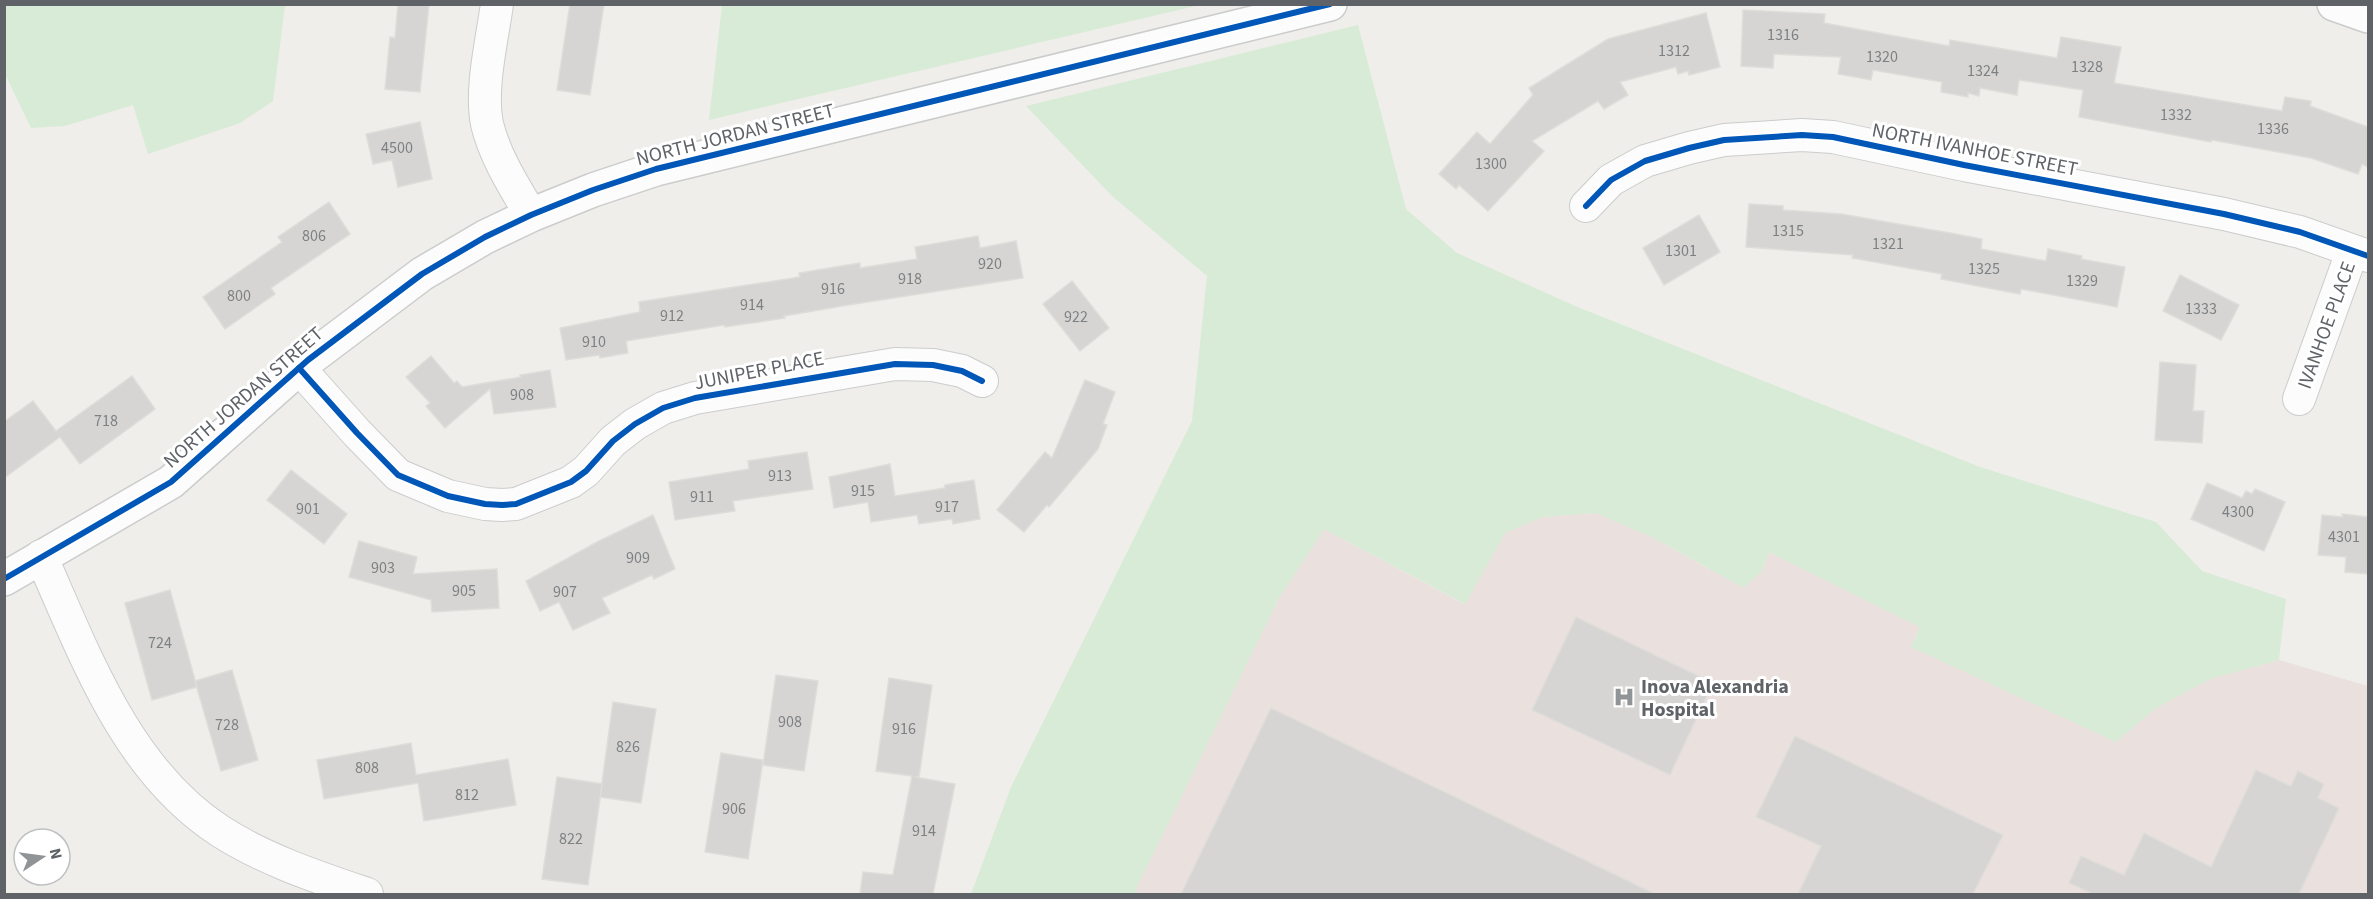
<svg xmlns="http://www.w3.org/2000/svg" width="2373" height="899" viewBox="0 0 2373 899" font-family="'Source Sans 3',sans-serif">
	<rect width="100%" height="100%" fill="#efeeea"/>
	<polygon fill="#eae0de" points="1596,513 1652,537 1709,569 1762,571 1769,552 1920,627 1911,647 2116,742 2156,708 2210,679 2279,660 2368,686 2368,894 1138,894 1135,889 1279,598 1324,529 1464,604 1505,533 1542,517"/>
	<g fill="#d8ebd6">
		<polygon points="4,5 285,5 273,101 240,123 148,154 133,105 65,126 31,128 5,74"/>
		<polygon points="722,5 722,4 1200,5 709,120"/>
		<polygon points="1358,25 1406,209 1457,253 1575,306 1980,467 2156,522 2202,571 2286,599 2279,660 2210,679 2156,708 2116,742 1911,647 1920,627 1769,552 1762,571 1744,588 1652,537 1596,513 1542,517 1505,533 1465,604 1324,529 1279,598 1136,889 1138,894 971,894 1011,787 1192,421 1207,276 1112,196 1026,106"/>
	</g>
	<g fill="#d6d5d3" stroke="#deddd9" stroke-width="1.5">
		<polygon points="398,4 429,4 420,92 385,89 390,37 395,38"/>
		<polygon points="570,4 604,4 590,95 557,90"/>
		<polygon points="1743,10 1825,14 1824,23 1949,46 1950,40 2057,58 2061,37 2121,47 2114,83 2282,111 2285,97 2311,101 2310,106 2368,127 2368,167 2362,164 2358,174 2311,158 2212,140 2211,142 2079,117 2083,90 2019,80 2017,95 1980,88 1979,96 1968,93 1968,97 1941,92 1942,82 1873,70 1871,80 1838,74 1841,57 1774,54 1773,68 1741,66"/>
		<polygon points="1706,13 1720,67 1689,75 1688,71 1678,74 1676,67 1620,82 1628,95 1604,109 1598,101 1532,141 1544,151 1488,211 1459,185 1456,189 1439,174 1477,132 1490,144 1533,95 1529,88 1608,39"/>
		<polygon points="420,122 432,179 398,187 392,160 373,164 366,134"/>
		<polygon points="329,202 350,234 271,288 275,294 225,329 203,297 282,242 278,237"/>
		<polygon points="1749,204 1783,206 1783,210 1841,214 1950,233 1982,239 1981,249 2046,261 2048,249 2082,256 2081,259 2125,267 2117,307 2021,289 2020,294 1941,279 1942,274 1852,258 1853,255 1746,247"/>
		<polygon points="1699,215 1720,252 1664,285 1643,248"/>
		<polygon points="978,236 980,248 1016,241 1023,278 848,305 784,316 785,318 725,327 724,325 626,341 628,353 600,358 599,355 566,360 560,328 640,312 639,302 800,277 799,273 860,263 860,268 917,259 915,247"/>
		<polygon points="2180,275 2239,305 2221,340 2163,311"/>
		<polygon points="1072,281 1109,328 1080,351 1043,304"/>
		<polygon points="431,356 454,383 457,381 462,387 521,377 520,375 550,370 556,407 494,414 490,389 445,428 426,406 430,403 406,377"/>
		<polygon points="2160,362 2196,365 2193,411 2204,411 2202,443 2155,440"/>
		<polygon points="132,376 155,409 80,464 60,437 4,478 4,422 33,401 56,431"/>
		<polygon points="1085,380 1115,392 1103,424 1107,425 1098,449 1049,507 1047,505 1024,532 997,510 1045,452 1052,458"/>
		<polygon points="807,452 813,489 733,501 735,511 675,520 669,482 749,469 748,461"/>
		<polygon points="890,464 895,496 945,488 945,485 974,480 980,519 953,524 952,519 919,524 917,515 871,522 868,502 834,508 829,477"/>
		<polygon points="291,470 347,514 324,544 267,500"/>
		<polygon points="2207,483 2242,498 2246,491 2252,494 2255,489 2285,502 2264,551 2191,519"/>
		<polygon points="2342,514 2368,517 2368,574 2345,572 2346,557 2318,555 2322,515 2343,517"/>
		<polygon points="653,515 675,569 654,579 652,575 602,598 610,613 573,630 559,602 540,611 526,581 599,541"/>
		<polygon points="359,541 417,557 413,574 497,569 499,608 432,612 431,600 349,577"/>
		<polygon points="170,590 197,687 152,700 125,603"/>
		<polygon points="1576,617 1713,683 1670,775 1532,710"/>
		<polygon points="232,670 258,760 221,771 195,681"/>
		<polygon points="776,675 818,681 804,771 763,765"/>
		<polygon points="889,678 932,685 919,777 915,777 955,784 933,894 860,894 863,872 893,875 912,776 876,771"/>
		<polygon points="613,702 656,709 641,803 600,797"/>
		<polygon points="1271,708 1655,894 1181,894"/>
		<polygon points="1795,736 2003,835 1973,894 1798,894 1821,846 1756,817"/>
		<polygon points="411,743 416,775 508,759 516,805 424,821 418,783 324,799 317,760"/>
		<polygon points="721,753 763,760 748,859 705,852"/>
		<polygon points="2256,770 2291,786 2298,771 2324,784 2318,798 2339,808 2299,894 2093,894 2069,883 2081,856 2124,875 2144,833 2211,867"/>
		<polygon points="557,777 602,784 588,885 542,879"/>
	</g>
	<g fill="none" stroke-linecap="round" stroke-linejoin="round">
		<defs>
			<g id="minor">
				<path d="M 497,4 C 492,41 480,88 487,124 C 495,157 514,186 531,215"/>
				<polyline points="1586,206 1611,180 1645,161 1689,148 1724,140 1802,135 1833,137 1964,165 2224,214 2300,232 2368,256"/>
				<polyline points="299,368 357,433 398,475 448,496 485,504 502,505 516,504 571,482 586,471 613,441 635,424 663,408 695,398 895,364 933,365 962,371 982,381"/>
				<polyline points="2299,399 2352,252"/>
				<path d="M 41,556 C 85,655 126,770 220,831 C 265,860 317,877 367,894"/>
			</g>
			<g id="tertiary">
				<polyline points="2334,4 2368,16"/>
				<polyline points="4,579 171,482 308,360 422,274 485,237 531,215 593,190 656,169 1330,4"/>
			</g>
		</defs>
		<use href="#minor" stroke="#cbcccc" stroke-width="34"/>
		<use href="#tertiary" stroke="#cbcccc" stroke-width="36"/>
		<use href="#minor" stroke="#fdfcfc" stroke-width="32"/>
		<use href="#tertiary" stroke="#fdfcfc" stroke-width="33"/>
		<defs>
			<g id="cycleway">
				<polyline points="1586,206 1611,180 1645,161 1689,148 1724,140 1802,135 1833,137 1964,165 2224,214 2300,232 2368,256"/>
				<polyline points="299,368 357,433 398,475 448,496 485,504 502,505 516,504 571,482 586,471 613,441 635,424 663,408 695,398 895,364 933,365 962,371 982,381"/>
				<polyline points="4,579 171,482 308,360 422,274 485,237 531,215 593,190 656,169 1330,4"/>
			</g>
		</defs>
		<use href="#cycleway" stroke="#fff" stroke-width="10"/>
		<use href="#cycleway" stroke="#0057b8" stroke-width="6"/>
	</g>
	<defs>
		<symbol id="hospital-bare" viewBox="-9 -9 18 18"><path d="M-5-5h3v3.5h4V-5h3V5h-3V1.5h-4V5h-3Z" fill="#919496" stroke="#fff" stroke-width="2.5" paint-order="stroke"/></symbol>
	</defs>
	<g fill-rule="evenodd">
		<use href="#hospital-bare" x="1609" y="682" width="30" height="30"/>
	</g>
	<g text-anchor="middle" stroke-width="6" stroke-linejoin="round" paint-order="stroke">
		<g font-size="16" fill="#7e8184">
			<text x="1783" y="40">1316</text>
			<text x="1674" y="56">1312</text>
			<text x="1882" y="62">1320</text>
			<text x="2087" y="72">1328</text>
			<text x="1983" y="76">1324</text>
			<text x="2176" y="120">1332</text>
			<text x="2273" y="134">1336</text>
			<text x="397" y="153">4500</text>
			<text x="1491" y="169">1300</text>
			<text x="1788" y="236">1315</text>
			<text x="314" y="241">806</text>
			<text x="1888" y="249">1321</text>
			<text x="1681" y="256">1301</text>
			<text x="990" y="269">920</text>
			<text x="1984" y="274">1325</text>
			<text x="910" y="284">918</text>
			<text x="2082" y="286">1329</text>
			<text x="833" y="294">916</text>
			<text x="239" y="301">800</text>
			<text x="752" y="310">914</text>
			<text x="2201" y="314">1333</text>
			<text x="672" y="321">912</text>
			<text x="1076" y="322">922</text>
			<text x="594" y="347">910</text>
			<text x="522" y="400">908</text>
			<text x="106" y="426">718</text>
			<text x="780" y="481">913</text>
			<text x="863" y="496">915</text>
			<text x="702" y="502">911</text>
			<text x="947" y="512">917</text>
			<text x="308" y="514">901</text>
			<text x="2238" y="517">4300</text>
			<text x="2344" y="542">4301</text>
			<text x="638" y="563">909</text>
			<text x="383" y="573">903</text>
			<text x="464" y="596">905</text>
			<text x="565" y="597">907</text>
			<text x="160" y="648">724</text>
			<text x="790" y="727">908</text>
			<text x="227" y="730">728</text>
			<text x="904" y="734">916</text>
			<text x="628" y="752">826</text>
			<text x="367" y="773">808</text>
			<text x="467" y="800">812</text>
			<text x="734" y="814">906</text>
			<text x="924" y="836">914</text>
			<text x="571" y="844">822</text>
		</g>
		<g font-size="20" fill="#5f6368" stroke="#fff">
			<text transform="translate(735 134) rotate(-14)" y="7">NORTH JORDAN STREET</text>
			<text transform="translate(1975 149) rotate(11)" y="7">NORTH IVANHOE STREET</text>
			<text transform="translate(2326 325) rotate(-70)" y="7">IVANHOE PLACE</text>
			<text transform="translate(759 370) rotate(-11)" y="7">JUNIPER PLACE</text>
			<text transform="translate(243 397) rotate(-41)" y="7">NORTH JORDAN STREET</text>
		</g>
		<g font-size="20" font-weight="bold" fill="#5f6368" stroke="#fff" text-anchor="start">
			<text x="1641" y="693">Inova Alexandria<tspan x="1641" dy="23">Hospital</tspan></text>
		</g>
	</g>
	<rect width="2373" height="899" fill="none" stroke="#5f6368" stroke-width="12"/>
	<g transform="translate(42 857) rotate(77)"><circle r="28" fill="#ffffff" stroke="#bfc1c3" stroke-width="1.5"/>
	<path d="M0-4.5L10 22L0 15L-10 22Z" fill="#919496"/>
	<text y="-9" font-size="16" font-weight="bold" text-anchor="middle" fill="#5f6368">N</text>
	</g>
</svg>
